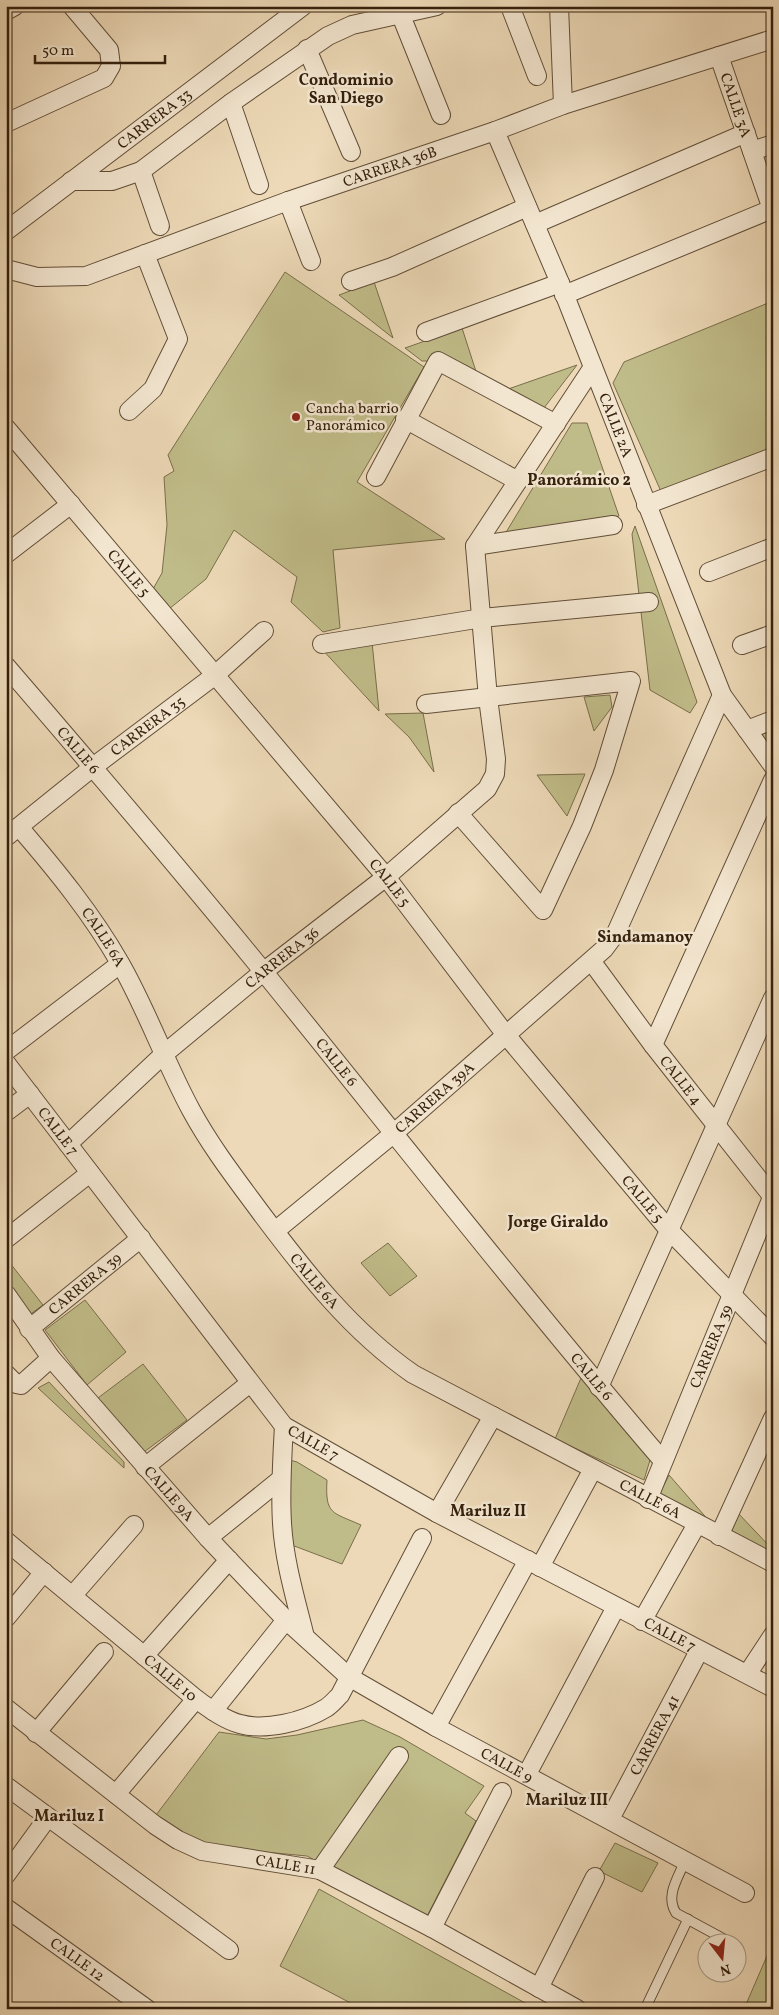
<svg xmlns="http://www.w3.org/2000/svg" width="779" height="2015" viewBox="0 0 779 2015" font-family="Vollkorn,serif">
	<rect width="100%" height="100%" fill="#edd9b7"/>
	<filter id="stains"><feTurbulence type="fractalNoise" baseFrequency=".004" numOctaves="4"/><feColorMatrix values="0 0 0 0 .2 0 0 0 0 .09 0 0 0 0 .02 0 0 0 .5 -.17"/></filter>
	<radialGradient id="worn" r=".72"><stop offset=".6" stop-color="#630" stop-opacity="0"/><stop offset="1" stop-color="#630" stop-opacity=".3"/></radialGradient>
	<g fill="#c0bc89" stroke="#7a6e4b">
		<polygon points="285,272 424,367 357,482 445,539 333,550 340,628 323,632 291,602 297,577 234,530 206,579 169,609 153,589 162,573 167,525 164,477 174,471 168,455"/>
		<polygon points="374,282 393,338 339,295"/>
		<polygon points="773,301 773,452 663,496 613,383 624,362"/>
		<polygon points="462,328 481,387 435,361 422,361 405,348"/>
		<polygon points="577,365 537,417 494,394"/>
		<polygon points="572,423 587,423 619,516 590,525 505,534"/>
		<polygon points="635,526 697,702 690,713 650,690 632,534"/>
		<polygon points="372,642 379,711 320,647"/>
		<polygon points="610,695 612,707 594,731 584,697"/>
		<polygon points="423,713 434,772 409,737 385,714"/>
		<polygon points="773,723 773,759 756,730"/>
		<polygon points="585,774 567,816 537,775"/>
		<polygon points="388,1243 417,1276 390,1296 361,1263"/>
		<polygon points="6,1258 43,1305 28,1316 6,1281"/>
		<polygon points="85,1300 126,1352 87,1385 45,1330"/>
		<polygon points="143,1364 187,1420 144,1452 98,1398"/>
		<polygon points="581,1378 650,1460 644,1480 555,1439"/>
		<polygon points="49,1382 124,1462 124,1468 38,1388"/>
		<path d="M 282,1458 L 297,1462 L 327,1480 C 325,1515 332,1512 361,1525 L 342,1564 L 289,1544 Z"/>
		<polygon points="669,1475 717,1530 657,1499"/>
		<polygon points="737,1512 773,1550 773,1556 728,1535"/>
		<polygon points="363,1720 400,1737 484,1786 465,1813 476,1821 425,1920 307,1856 212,1847 153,1819 219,1732 266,1739 297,1735"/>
		<polygon points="615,1843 658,1863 642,1892 599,1871"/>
		<polygon points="319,1889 536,2009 362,2009 280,1966"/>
		<polygon points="773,1942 773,2009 744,2009"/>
	</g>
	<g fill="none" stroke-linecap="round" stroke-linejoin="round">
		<defs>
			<g id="lane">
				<path d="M 685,1861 C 678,1878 665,1896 676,1913 L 724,1939"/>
				<polyline points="645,2009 688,1919"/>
			</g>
			<g id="street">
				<polyline points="510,6 537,76"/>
				<polyline points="559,6 563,105"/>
				<polyline points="6,11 15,6"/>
				<polyline points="400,13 441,115"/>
				<polyline points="307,49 351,152"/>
				<path id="s1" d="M 719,56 L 773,212"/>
				<polyline points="231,103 259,185"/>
				<polyline points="6,123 104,78 111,66 109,50 72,6"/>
				<path id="s2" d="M 495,131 L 560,283 L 722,695 L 773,766"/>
				<polyline points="752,151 773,144"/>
				<polyline points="141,171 160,226"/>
				<polyline points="71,181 112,181 141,171 231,103 328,36 352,25 437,6"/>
				<polyline points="288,201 311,261"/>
				<polyline points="535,224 746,133"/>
				<path id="s3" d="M 6,231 L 303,6"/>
				<path id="s4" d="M 6,269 L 37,277 L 86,276 L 288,201 L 495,131 L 563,105 L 773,39"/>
				<polyline points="351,281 392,267 527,207"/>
				<polyline points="564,295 772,209"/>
				<polyline points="426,332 560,283"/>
				<polyline points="129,411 153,389 178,339 145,254"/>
				<polyline points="405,419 518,481"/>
				<path id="s5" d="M 6,428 L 386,877 L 506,1035 L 668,1229 L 773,1337"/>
				<polyline points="376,477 438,361 556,424"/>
				<polyline points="646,505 773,457"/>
				<polyline points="475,546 613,525"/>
				<polyline points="6,554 71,504"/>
				<polyline points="709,572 773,547"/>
				<polyline points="322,644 482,618 649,602"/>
				<polyline points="742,645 773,634"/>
				<path id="s6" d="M 6,666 C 93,767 179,868 263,971 C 396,1135 526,1301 663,1461"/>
				<polyline points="426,704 631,681 604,770 582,826 543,910 458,813"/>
				<polyline points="747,730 773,720"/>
				<path id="s7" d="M 19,827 C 56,870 92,914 120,963 C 147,1010 165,1062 191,1110 C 211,1147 236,1179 261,1213 C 306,1273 351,1331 413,1374 L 773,1563"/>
				<path id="s8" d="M 6,837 L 93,767 L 214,676 L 264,631"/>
				<path id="s9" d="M 592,962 L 653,1045 L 772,1196"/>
				<polyline points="653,1045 773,780"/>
				<polyline points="6,1051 120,964"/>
				<path id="s10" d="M 6,1063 L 284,1426 L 437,1513 L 773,1688"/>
				<polyline points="6,1112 30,1094"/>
				<path id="s11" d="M 68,1144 L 164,1054 L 263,972 L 386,877 L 487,789 L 495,774 L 496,759 L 488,698 L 475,546 L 593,367"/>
				<path id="s12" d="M 275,1231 L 393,1134 L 604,949 L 616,933 L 722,695"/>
				<polyline points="6,1239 90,1173"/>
				<path id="s13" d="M 6,1294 L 51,1358 L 208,1538 L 286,1620 L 349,1677 L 436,1727 L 745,1893"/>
				<path id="s14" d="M 29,1329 L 141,1238"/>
				<polyline points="6,1374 16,1384 21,1385 51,1358"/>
				<polyline points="599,1387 773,998"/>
				<path d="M 284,1426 C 282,1459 280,1491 282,1523 C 284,1561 296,1600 305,1637"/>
				<polyline points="145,1467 250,1383"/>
				<path id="s15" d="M 648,1499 L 773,1195"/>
				<polyline points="437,1513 493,1416"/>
				<polyline points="719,1536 773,1418"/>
				<polyline points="208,1538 281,1479"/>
				<path id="s16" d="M 6,1541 L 196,1699 C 209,1708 224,1720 240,1724 C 265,1731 303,1722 326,1708 C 331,1705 335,1700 340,1695 L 422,1538"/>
				<polyline points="540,1567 593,1469"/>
				<polyline points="73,1595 134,1525"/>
				<polyline points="6,1618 44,1572"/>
				<polyline points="642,1621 697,1524"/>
				<polyline points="144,1656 229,1560"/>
				<polyline points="748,1673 773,1635"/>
				<path id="s17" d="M 6,1708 L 155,1825 L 178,1840 L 202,1851 L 320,1870 L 432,1928 L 577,2009"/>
				<polyline points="213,1711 286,1620"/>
				<polyline points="436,1727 528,1560"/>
				<polyline points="36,1733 104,1652"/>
				<polyline points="527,1774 616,1607"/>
				<polyline points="6,1786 229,1950"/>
				<polyline points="116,1794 196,1699"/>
				<path id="s18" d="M 610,1819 L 699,1651"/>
				<polyline points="320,1870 399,1756"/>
				<polyline points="6,1875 48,1817"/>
				<path id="s19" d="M 6,1908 L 147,2009"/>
				<polyline points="432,1928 502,1792"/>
				<polyline points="539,1988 595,1877"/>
			</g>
		</defs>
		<use href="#lane" stroke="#624e38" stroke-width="11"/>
		<use href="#street" stroke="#624e38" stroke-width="20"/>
		<use href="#lane" stroke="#f3e6d0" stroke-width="9"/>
		<use href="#street" stroke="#f3e6d0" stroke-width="18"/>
	</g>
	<circle fill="#8f2418" stroke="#f3e6d0" stroke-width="2" cx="296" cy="417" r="5"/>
	<g text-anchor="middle" stroke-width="5" stroke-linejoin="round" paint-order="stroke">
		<g font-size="15" fill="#34200d" stroke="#f3e6d0">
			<text dy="5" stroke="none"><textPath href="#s1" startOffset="52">CALLE 3A</textPath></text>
			<text dy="5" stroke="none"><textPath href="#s3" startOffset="186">CARRERA 33</textPath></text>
			<text dy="5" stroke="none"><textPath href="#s4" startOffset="404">CARRERA 36B</textPath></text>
			<text dy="5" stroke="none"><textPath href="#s2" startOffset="318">CALLE 2A</textPath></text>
			<text dy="5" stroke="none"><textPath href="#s5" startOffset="190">CALLE 5</textPath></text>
			<text dy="5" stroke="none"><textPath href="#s8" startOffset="180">CARRERA 35</textPath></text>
			<text dy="5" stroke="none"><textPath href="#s6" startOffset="111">CALLE 6</textPath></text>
			<text dy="5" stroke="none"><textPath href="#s5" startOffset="595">CALLE 5</textPath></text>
			<text dy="5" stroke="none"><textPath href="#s7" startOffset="139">CALLE 6A</textPath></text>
			<text dy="5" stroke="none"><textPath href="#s11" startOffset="284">CARRERA 36</textPath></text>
			<text dy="5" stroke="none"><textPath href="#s6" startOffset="516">CALLE 6</textPath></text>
			<text dy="5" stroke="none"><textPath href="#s9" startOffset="148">CALLE 4</textPath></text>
			<text dy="5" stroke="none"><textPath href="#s12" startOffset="208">CARRERA 39A</textPath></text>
			<text dy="5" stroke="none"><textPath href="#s10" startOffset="86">CALLE 7</textPath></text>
			<text dy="5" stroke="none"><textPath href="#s5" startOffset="1000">CALLE 5</textPath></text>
			<text dy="5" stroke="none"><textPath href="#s7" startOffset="544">CALLE 6A</textPath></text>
			<text dy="5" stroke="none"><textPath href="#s14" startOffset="72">CARRERA 39</textPath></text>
			<text dy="5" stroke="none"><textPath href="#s15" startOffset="165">CARRERA 39</textPath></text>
			<text dy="5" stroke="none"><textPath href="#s6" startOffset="921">CALLE 6</textPath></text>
			<text dy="5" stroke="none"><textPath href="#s10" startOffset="491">CALLE 7</textPath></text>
			<text dy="5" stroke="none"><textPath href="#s13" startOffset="258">CALLE 9A</textPath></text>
			<text dy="5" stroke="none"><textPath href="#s7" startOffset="948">CALLE 6A</textPath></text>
			<text dy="5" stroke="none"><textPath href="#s10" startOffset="896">CALLE 7</textPath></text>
			<text dy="5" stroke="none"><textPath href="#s16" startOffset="214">CALLE 10</textPath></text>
			<text dy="5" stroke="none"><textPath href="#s18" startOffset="95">CARRERA 41</textPath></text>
			<text dy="5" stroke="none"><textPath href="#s13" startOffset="696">CALLE 9</textPath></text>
			<text dy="5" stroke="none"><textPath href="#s17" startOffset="328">CALLE 11</textPath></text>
			<text dy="5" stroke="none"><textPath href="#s19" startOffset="88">CALLE 12</textPath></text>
		</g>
		<g font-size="15" fill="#34200d" stroke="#f3e6d0" text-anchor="start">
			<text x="306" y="413">Cancha barrio<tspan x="306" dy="17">Panorámico</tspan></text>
		</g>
		<g font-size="16" font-weight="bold" fill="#34200d" stroke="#f3e6d0">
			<text x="346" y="85">Condominio<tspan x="346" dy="18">San Diego</tspan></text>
			<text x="579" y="485">Panorámico 2</text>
			<text x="645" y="942">Sindamanoy</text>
			<text x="558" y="1227">Jorge Giraldo</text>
			<text x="488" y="1516">Mariluz II</text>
			<text x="567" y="1805">Mariluz III</text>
			<text x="69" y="1821">Mariluz I</text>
		</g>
	</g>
	<rect width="779" height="2015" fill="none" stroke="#edd9b7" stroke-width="25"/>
	<rect x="8" y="8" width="764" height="2000" fill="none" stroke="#34200d" stroke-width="2.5"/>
	<rect x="12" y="12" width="754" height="1990" fill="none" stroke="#34200d"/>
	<g transform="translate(722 1958) rotate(164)"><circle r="24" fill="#f3e6d0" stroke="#a79782"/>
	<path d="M0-4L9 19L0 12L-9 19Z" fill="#8f2418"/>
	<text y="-8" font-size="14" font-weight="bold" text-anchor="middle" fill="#34200d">N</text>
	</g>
	<path d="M35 55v8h130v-8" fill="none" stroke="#34200d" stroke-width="2.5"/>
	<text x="42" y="55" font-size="15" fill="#34200d" stroke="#f3e6d0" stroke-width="4" paint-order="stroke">50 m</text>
	<rect width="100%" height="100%" filter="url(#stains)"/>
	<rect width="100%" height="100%" fill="url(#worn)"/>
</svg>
